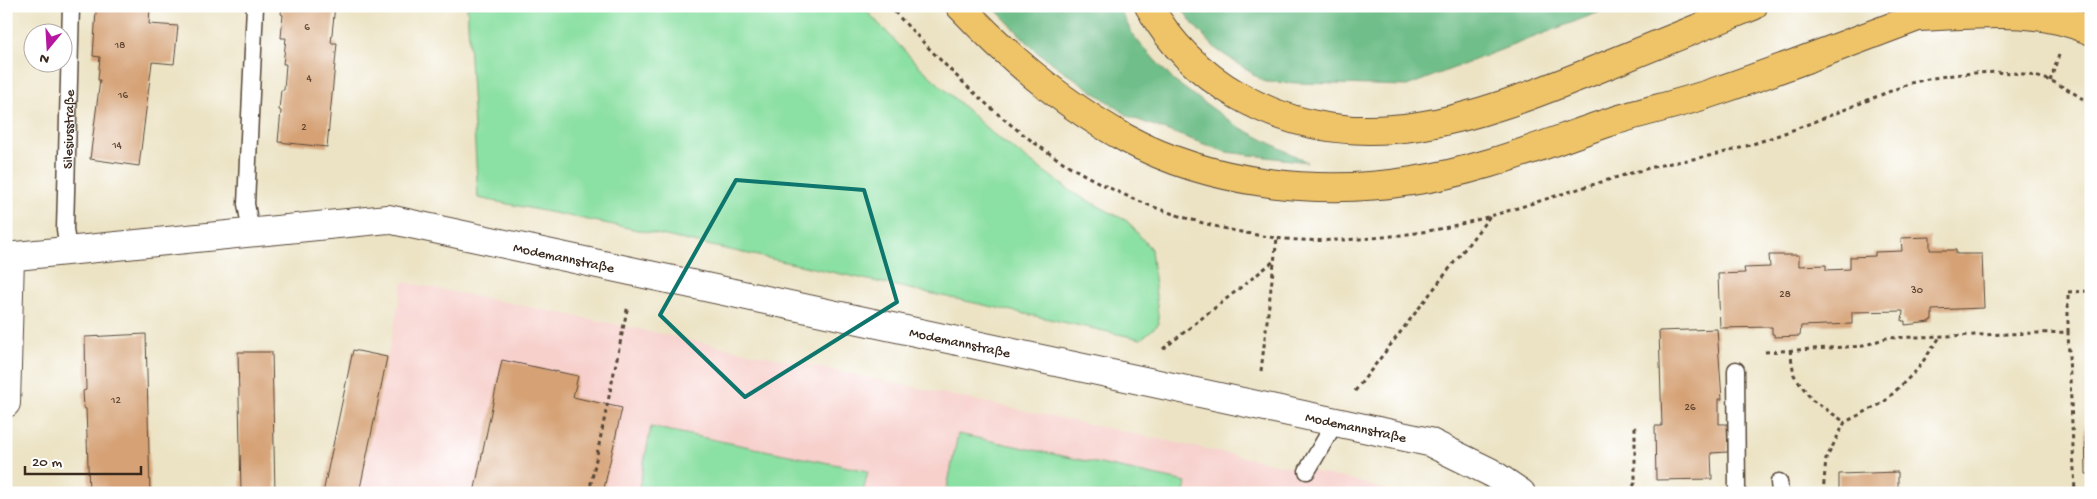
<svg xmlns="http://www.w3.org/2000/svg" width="2097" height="499" viewBox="0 0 2097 499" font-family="'Gochi Hand',sans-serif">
	<rect width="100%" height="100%" fill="#fff"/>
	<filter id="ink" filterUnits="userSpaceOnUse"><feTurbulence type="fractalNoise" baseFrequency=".02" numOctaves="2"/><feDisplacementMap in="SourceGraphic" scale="10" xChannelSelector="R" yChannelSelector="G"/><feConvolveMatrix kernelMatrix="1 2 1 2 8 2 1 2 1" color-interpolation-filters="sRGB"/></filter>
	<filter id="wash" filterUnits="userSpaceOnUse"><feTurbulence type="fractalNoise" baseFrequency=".0096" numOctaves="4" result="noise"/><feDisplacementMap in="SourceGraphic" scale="20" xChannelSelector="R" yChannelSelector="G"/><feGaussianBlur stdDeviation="1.12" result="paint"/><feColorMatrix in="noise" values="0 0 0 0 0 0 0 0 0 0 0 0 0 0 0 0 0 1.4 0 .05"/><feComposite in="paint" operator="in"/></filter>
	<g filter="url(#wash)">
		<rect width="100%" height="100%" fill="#ece3c4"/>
		<polygon fill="#f7d0cc" points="403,282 624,326 1352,480 1396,493 359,493"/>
		<g fill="#8be0a3" stroke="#638560">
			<polygon points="467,6 862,6 917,64 993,134 1075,194 1127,221 1151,249 1159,324 1141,339 624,227 478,198"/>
			<polygon points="651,427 868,471 863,493 638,493"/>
			<polygon points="958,434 1186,482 1184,493 946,493"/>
		</g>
		<g fill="#70be89" stroke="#567454">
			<polygon points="992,6 1118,6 1134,37 1174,81 1237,126 1307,162 1226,152 1130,117 1038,53"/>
			<polygon points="1180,6 1615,6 1407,86 1265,82 1216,49 1193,24"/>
		</g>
		<g id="blocks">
			<g fill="#d5a175">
				<polygon points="98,6 150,6 149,24 178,26 174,64 152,62 139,166 90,159 100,80 98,80 100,57 93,56 96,11 98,11"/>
				<polygon points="282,6 335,6 331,43 337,43 327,147 278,142 281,111 279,110 281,90 284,90 286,64 283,64 286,38 281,38 283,15 281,14"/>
				<polygon points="1930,237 1930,250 1956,250 1956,254 1982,254 1984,308 1932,310 1932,320 1930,320 1930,322 1905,325 1905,321 1902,321 1903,311 1852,312 1852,324 1801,326 1800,336 1774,337 1774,334 1772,334 1772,327 1720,328 1718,274 1745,273 1744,268 1770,267 1769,255 1799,255 1799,266 1826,265 1826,270 1850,269 1850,257 1875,256 1875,252 1902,251 1901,238"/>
				<polygon points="1717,329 1722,399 1719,399 1719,424 1727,424 1728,452 1711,453 1712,479 1656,480 1655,426 1662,426 1659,331"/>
				<polygon points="146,334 150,493 89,493 86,409 84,408 83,391 86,390 85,337"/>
				<polygon points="353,350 387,357 378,402 359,493 323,493"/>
				<polygon points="238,352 272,352 275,493 241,493"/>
				<polygon points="502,360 578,376 573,397 622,408 603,493 474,493"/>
				<polygon points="2085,421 2091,421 2091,474 2086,474"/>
				<polygon points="1898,472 1898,493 1839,493 1839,474"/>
			</g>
		</g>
	</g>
	<g filter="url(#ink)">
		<use href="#blocks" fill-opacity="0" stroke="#564637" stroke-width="1"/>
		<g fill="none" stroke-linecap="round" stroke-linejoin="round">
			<defs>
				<g id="service">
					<polyline points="251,232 246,204 255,6"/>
					<path id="s1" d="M 68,250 L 65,229 L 71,6"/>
					<polyline points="1736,370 1737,493"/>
					<polyline points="1307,471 1336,421"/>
					<polyline points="1779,482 1780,493"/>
				</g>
				<g id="minor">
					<path id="s2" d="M 6,257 L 388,219 L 1429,442 L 1490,472 L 1521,493"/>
					<polyline points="6,403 10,257"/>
				</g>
				<path id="primary" d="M 1918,17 C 1976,15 2037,6 2091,31"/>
				<g id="trunk">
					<path d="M 960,6 C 1009,58 1064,105 1127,139 C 1211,184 1318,196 1412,181 C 1480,171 1542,145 1607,123 C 1643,111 1681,104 1717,91 C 1785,68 1851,42 1918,17 L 1941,6"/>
					<path d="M 1149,6 C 1170,44 1202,75 1239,96 C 1358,164 1478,117 1595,70 C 1647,49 1700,27 1753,6"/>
				</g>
			</defs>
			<use href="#service" stroke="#564637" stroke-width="19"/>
			<use href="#minor" stroke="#564637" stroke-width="30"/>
			<use href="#primary" stroke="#564637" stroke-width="30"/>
			<use href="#trunk" stroke="#564637" stroke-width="30"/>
			<g stroke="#564637" stroke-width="3" stroke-dasharray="4 4" stroke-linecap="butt">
				<path d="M 889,6 C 933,53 977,100 1028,138 C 1099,192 1188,226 1276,238 C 1323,244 1392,238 1439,229 C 1492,218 1543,199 1595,184 C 1621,176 1646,168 1671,163 C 1694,159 1716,155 1737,149 C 1796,131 1854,105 1911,83 C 1949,73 2014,66 2051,81 C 2065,87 2078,96 2091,104"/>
				<polyline points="2050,81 2059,55"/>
				<polyline points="2068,332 2068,292 2091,291"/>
				<polyline points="1163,349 1274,261"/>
				<polyline points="1790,350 1794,375 1812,400 1845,422"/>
				<polyline points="1765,352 1863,346 1886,338 2068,332 2075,493"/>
				<polyline points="1261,371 1277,238"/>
				<polyline points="1355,391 1490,216"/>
				<polyline points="589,493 628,305"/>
				<polyline points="1629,493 1635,483 1635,426"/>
				<polyline points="1823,493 1826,459 1845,422 1883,403 1917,370 1940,337"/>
			</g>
			<use href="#service" stroke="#fff" stroke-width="16"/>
			<use href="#minor" stroke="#fff" stroke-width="28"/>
			<use href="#primary" stroke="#efc469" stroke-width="28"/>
			<use href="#trunk" stroke="#efc469" stroke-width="28"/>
		</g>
	</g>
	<path fill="none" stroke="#0f766e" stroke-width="4" stroke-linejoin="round" d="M 736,180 L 864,190 L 897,302 L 745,397 L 660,315 Z"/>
	<g text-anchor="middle" stroke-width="4" stroke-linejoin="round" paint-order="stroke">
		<g font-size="11" fill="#624834">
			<text x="307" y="30">6</text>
			<text x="120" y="48">18</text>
			<text x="309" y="81">4</text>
			<text x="123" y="98">16</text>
			<text x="304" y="130">2</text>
			<text x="117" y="148">14</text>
			<text x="1917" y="293">30</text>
			<text x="1785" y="297">28</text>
			<text x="116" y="403">12</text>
			<text x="1690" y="410">26</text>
		</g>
		<g font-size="14" fill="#3b2a1e" stroke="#fff">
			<text dy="5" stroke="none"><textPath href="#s1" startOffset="121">Silesiusstraße</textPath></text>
			<text dy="5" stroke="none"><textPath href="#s2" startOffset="564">Modemannstraße</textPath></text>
			<text dy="5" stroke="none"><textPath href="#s2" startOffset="969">Modemannstraße</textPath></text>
			<text dy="5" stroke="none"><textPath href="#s2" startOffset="1374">Modemannstraße</textPath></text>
		</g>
	</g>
	<rect width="2097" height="499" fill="none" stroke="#fff" stroke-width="25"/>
	<g transform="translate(48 48) rotate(198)"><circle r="24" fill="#ffffff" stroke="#b1aaa5"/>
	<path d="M0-4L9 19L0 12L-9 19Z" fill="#b5179e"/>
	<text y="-8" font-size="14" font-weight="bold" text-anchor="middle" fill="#3b2a1e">N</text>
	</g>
	<path d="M25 466v8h116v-8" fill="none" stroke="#3b2a1e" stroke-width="2.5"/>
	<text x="32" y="466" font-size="15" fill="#3b2a1e" stroke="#ffffff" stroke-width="4" paint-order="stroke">20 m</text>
</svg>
